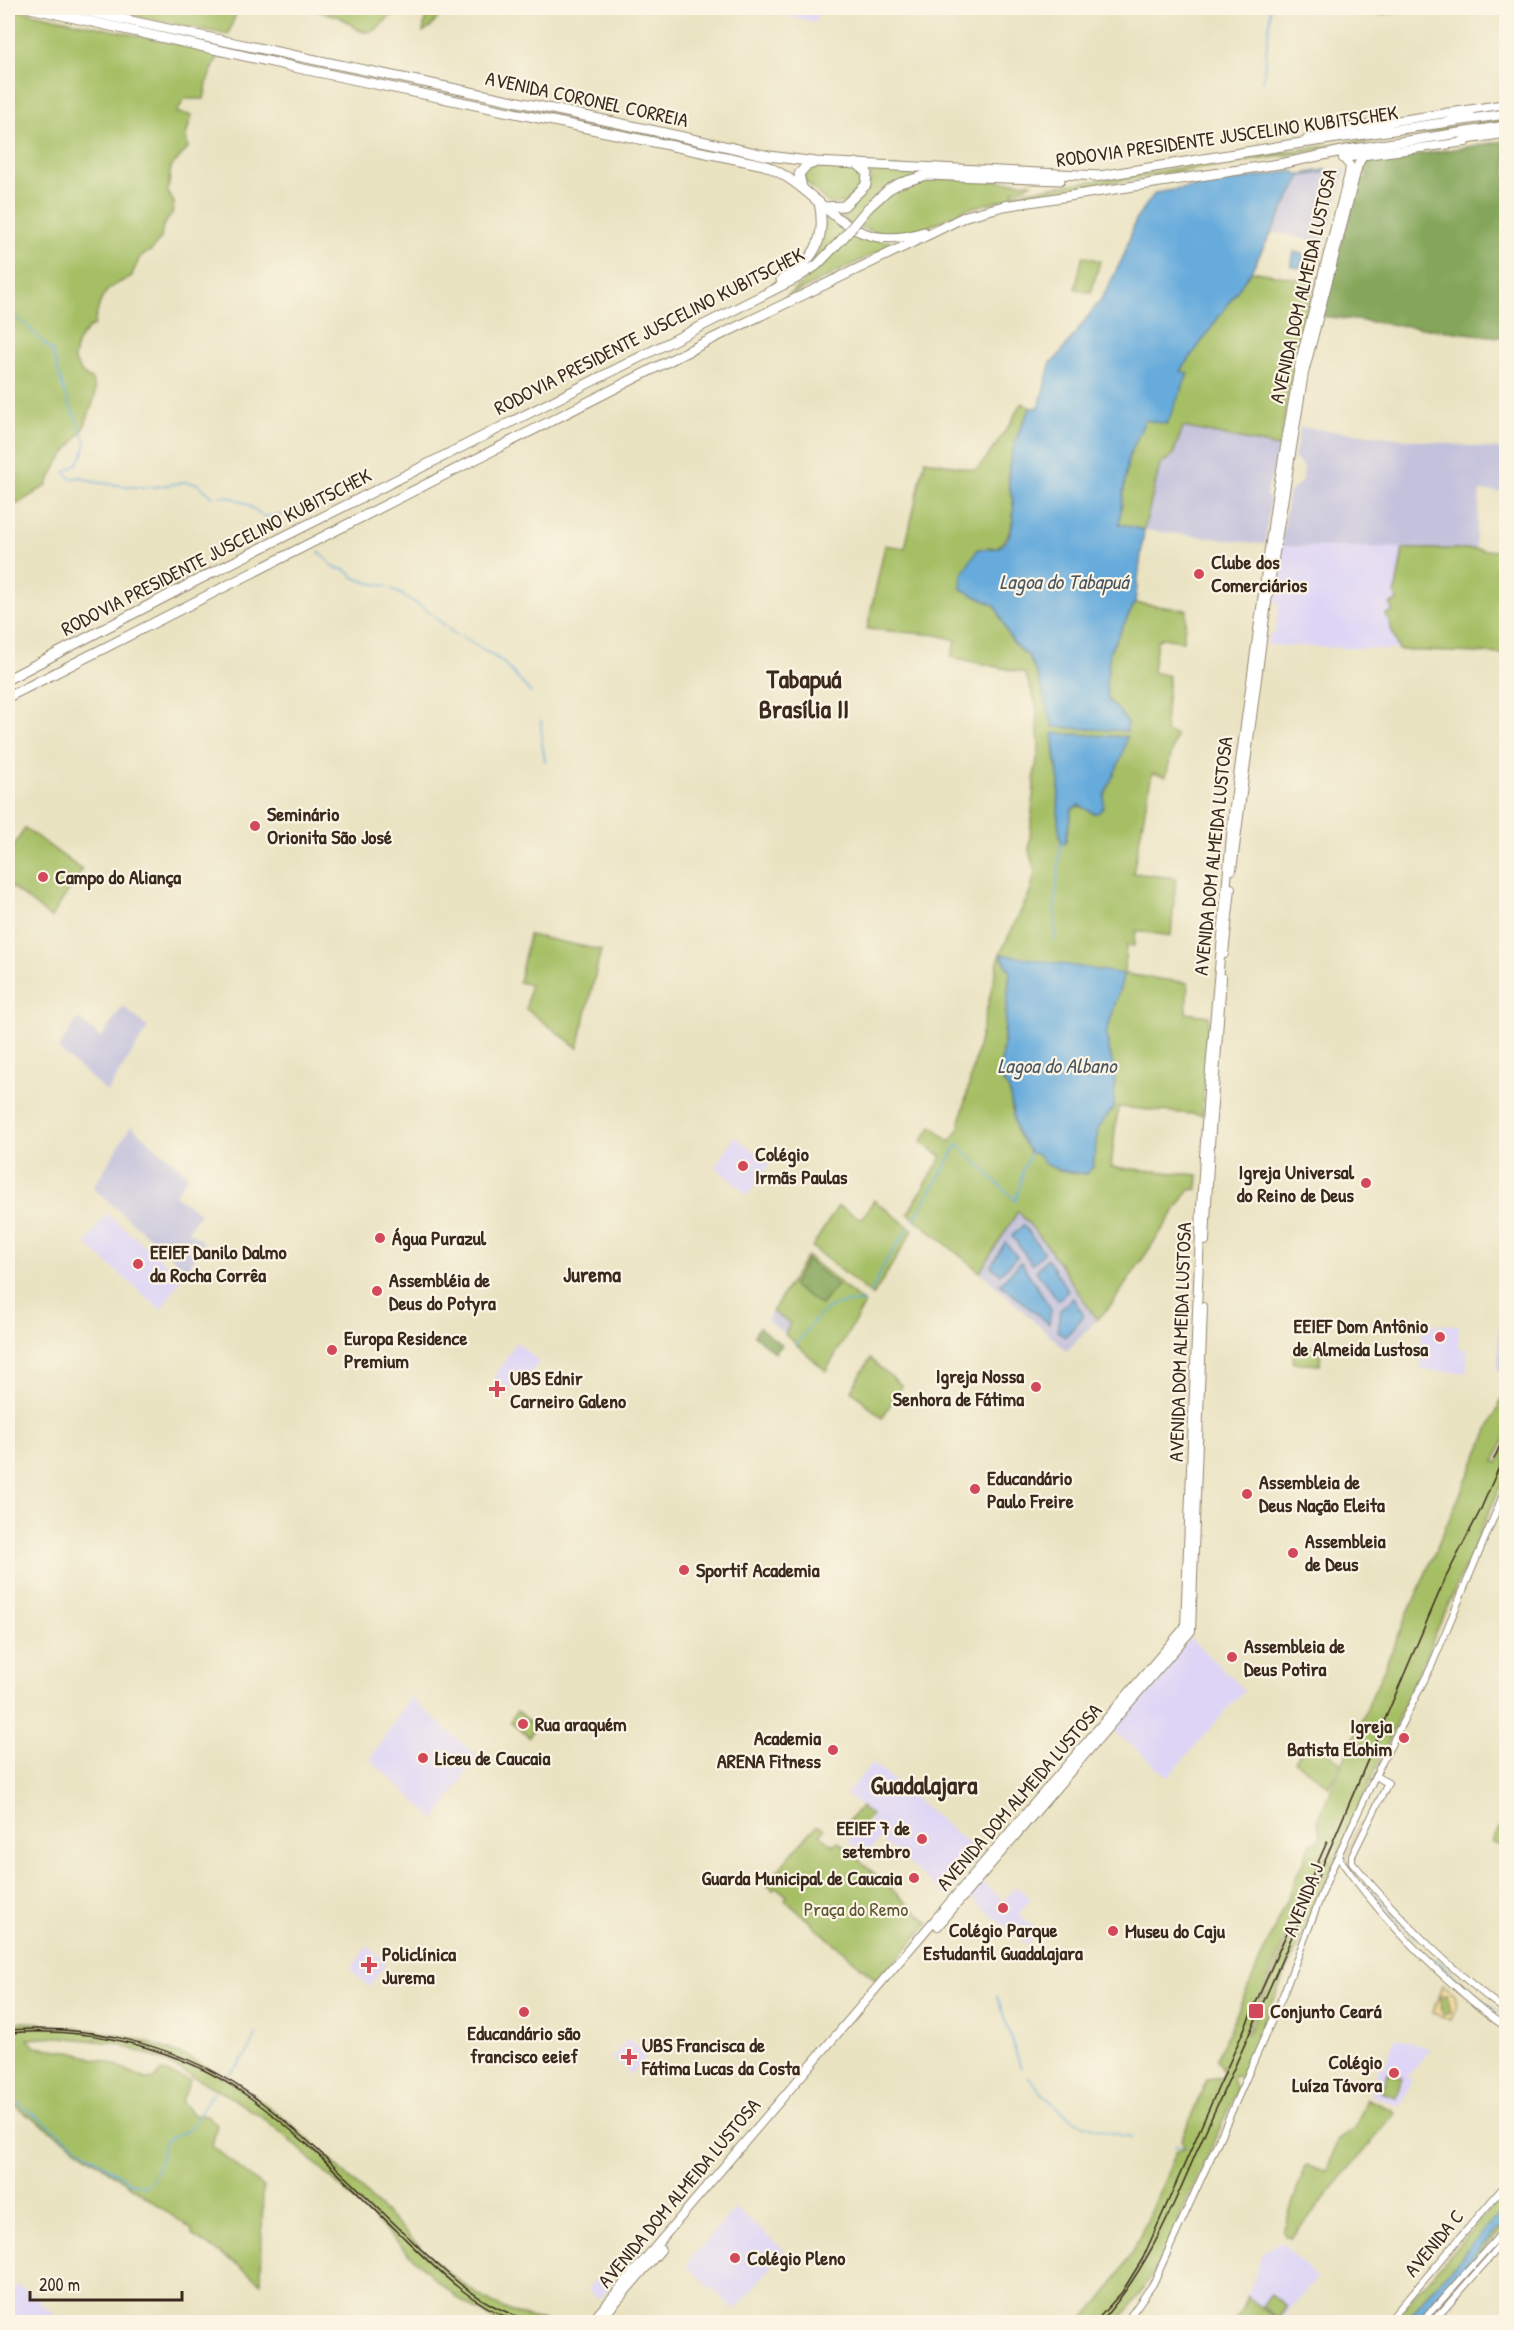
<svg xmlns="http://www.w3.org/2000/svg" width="1514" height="2330" viewBox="0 0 1514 2330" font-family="'Patrick Hand',sans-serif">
	<rect width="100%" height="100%" fill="#fcf5e5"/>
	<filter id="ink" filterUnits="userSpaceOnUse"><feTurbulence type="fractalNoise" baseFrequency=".0167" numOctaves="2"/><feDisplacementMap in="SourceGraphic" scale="12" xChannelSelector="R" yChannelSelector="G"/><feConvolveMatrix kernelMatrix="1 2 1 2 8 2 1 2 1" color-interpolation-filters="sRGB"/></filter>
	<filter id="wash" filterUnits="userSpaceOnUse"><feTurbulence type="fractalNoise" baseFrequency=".008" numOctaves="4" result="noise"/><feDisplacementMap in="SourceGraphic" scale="24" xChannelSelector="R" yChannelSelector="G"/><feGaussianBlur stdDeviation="1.35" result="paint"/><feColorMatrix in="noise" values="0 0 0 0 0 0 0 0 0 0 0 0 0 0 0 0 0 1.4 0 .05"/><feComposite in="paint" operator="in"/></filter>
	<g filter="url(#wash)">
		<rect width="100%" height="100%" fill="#eae3c2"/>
		<g fill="#ded5f6">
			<polygon points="778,8 818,8 816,22 777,13"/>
			<polygon points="1281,546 1475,549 1506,552 1506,654 1267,645 1269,635 1275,633 1279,605 1274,601"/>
			<polygon points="1504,701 1506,701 1506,782 1501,782"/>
			<polygon points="735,1136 770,1164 748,1195 716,1167"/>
			<polygon points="106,1213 182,1277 161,1310 86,1244"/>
			<polygon points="1422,1324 1459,1325 1458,1348 1467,1349 1467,1372 1421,1370"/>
			<polygon points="516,1342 539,1361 520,1391 513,1387 510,1391 493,1380"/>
			<polygon points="1190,1638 1244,1690 1168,1777 1112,1729"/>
			<polygon points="410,1697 477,1756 436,1820 370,1759"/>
			<polygon points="873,1763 980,1854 953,1885 957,1888 948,1898 880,1839 865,1855 848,1841 857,1831 860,1832 873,1817 846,1794"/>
			<polygon points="981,1882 1004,1901 1016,1886 1031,1899 1019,1914 1039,1931 1027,1945 969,1896"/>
			<polygon points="367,1946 386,1962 369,1987 353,1972 352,1968"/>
			<polygon points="1395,2037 1431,2049 1407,2077 1413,2080 1400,2106 1370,2095 1378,2067 1385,2068"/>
			<polygon points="628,2039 647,2056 631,2075 612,2058"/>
			<polygon points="735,2208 784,2250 736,2310 686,2265"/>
			<polygon points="1281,2242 1317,2278 1279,2322 1247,2296 1264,2251"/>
			<polygon points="596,2279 608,2289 599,2300 587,2289"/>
			<polygon points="18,2285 41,2301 40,2304 65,2322 8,2322 8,2299"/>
		</g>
		<g fill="#c3c1dc">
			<polygon points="1346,169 1325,243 1272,232 1301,176"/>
			<polygon points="1183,427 1279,447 1276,471 1272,474 1266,495 1270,499 1265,544 1144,530 1160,465 1173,455"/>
			<polygon points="1300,427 1506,450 1506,492 1480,491 1475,549 1281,546 1288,494 1302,481 1304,467 1294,458"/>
			<polygon points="123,1006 148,1028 107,1092 58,1049 78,1018 101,1038"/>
			<polygon points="131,1126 189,1175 175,1195 200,1213 188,1231 204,1242 187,1270 93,1188"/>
			<polygon points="1018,1211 1046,1244 1097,1320 1067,1351 980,1272"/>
			<polygon points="772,1312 791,1323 785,1334 767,1320"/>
			<polygon points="1499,1325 1506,1326 1506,1373 1498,1371"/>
		</g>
		<g fill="#a6bf65" stroke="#707442" stroke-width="1.5" fill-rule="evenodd">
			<path d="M 8,8 L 220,53 L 208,79 L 204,99 L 184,99 L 177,113 L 192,115 L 186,136 L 188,148 L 171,167 L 168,192 L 174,203 L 172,214 L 163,226 L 161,238 L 151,251 L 140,257 L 131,277 C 101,290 102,294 94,325 C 80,333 75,345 74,360 L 82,373 L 92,380 L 95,389 L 95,397 L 83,430 L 58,463 L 46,486 L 8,510 Z"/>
			<polygon points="96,8 238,8 228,35"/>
			<path d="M 311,8 L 408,8 C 403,13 398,13 391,16 C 384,21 377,32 368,32 C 358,33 351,23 343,19 C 332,13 321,14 311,8 Z"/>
			<polygon points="427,8 445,8 431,27 423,32"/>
			<polygon points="1378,8 1417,8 1417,9 1379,15"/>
			<path d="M 1506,118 L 1506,121 L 1006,199 L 967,209 L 923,229 L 885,235 L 849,224 L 837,211 L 842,210 L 870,183 L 871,173 L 865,166 L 947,172 L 884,189 L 867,203 L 869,212 C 892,191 906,181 938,178 L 1032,183 L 1026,187 L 1013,190 L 1013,193 Z"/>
			<polygon points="814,168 859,170 866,179 846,203 829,204 804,180 806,171"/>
			<path d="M 823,212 C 847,232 867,242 898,242 L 783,299 L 823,265 L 847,241 L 828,251 L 801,272 C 816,249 827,241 823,212 Z"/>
			<polygon points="1083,256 1100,261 1091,293 1075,289"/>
			<polygon points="1251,271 1315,282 1296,359 1292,361 1294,365 1279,447 1183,427 1173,455 1160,465 1144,530 1119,524 1128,459 1145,420 1188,374 1180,371"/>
			<path d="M 1022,403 L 1031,408 C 1019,428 1006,460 1009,484 C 1009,490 1013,496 1013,502 C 1015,521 1011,536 996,548 L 988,547 L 961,589 L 996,606 C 1003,623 1010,647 1028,655 L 1038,677 L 1053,726 L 1127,731 L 1127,723 L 1121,713 L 1108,700 L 1106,685 L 1110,651 L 1135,603 L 1187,610 L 1183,641 L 1162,638 L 1157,641 L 1153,672 L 1169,676 L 1165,724 L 1166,732 L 1176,735 L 1166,776 L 1152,773 L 1133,873 L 1176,878 L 1171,936 L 1136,931 L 1134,946 L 1126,945 L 1124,974 L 1188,983 L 1186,1013 L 1209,1016 L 1202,1115 L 1118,1107 L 1111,1167 L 1198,1175 L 1197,1189 L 1189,1190 L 1112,1304 L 1097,1320 L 1046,1244 L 1018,1211 L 980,1272 L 908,1213 L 942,1157 L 921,1142 L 932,1126 L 950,1142 L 958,1131 L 1000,954 L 1031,890 L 1035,871 L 1029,851 L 1035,771 L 1039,749 L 1036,704 L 1025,673 L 951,657 L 956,640 L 937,635 L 867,629 L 885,545 L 905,548 L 925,460 L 975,470 C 989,459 999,438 1010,424 C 1015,417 1015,410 1022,403 ZM 1126,736 C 1123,758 1111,774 1104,795 C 1102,802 1104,807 1098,813 L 1093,813 C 1084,807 1082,804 1072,809 L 1065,843 L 1058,820 L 1059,782 L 1054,748 ZM 1000,954 L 1117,998 L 1106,1035 L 1115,1075 L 1114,1107 L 1098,1128 L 1093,1167 L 1085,1174 L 1059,1170 L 1045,1164 L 1039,1155 L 1030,1152 L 1016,1131 L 1009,1090 L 1000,1076 L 1010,971 Z"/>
			<polygon points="1403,549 1475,549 1506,552 1506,654 1399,650 1386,614 1393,612 1390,604 1397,601 1395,594"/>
			<polygon points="25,828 82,870 51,918 8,884 8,855"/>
			<polygon points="529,935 601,950 578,1048 526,1009 530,985 519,982"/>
			<polygon points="874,1200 913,1230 873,1296 812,1247 838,1206 862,1219"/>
			<polygon points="807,1256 865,1304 826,1371 785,1334 790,1323 772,1312"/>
			<polygon points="1294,1346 1321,1347 1320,1365 1293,1363"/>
			<polygon points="870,1359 902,1386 882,1418 851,1390"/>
			<path d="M 1506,1389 L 1506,1436 L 1494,1462 L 1498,1463 L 1506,1446 L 1506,1474 L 1256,2040 L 1242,2077 L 1234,2076 L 1232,2080 L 1237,2090 L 1159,2264 L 1131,2307 L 1116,2322 L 1080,2322 C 1129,2276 1151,2211 1177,2150 L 1185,2147 L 1181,2140 L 1207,2079 L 1222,2077 L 1224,2073 L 1217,2059 L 1311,1843 L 1321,1841 L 1318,1820 ZM 1289,1932 L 1292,1933 L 1248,2033 L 1245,2033 Z"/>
			<polygon points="517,1711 535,1727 529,1737 510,1721"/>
			<polygon points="1309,1739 1341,1762 1329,1786 1295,1761"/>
			<polygon points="861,1807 871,1815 858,1830 848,1821"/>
			<polygon points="816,1826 820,1826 824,1829 820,1834 833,1845 838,1841 929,1923 880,1979 875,1979 785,1900 787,1896 776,1887 773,1890 767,1885 767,1882"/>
			<polygon points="1500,1827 1506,1830 1506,1849 1492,1842"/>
			<polygon points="1448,1994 1451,2012 1443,2014 1439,1996"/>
			<path d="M 23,2022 L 41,2023 L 44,2026 C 205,2032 280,2111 388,2215 C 423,2249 459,2289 505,2309 C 519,2315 534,2318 548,2322 L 498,2322 L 464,2303 L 437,2281 L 364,2209 L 288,2138 L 257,2114 L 222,2092 L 160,2059 L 116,2043 L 59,2037 L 28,2039 L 35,2047 L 67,2051 L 114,2064 L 145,2079 L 155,2079 L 161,2071 L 190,2080 L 181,2101 L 193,2115 L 207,2115 L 217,2125 L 212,2146 L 264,2188 L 263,2189 L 261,2283 L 235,2263 L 193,2236 L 191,2229 L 64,2139 L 8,2102 L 8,2023 Z"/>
			<polygon points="1387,2073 1402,2078 1396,2097 1381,2092"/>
			<polygon points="1367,2099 1393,2110 1395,2113 1304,2223 1290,2238 1285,2236 1283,2231 1305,2167 1307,2166 1327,2171 1337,2141 1354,2129"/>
			<polygon points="1506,2190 1506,2225 1420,2322 1392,2322"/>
			<polygon points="1271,2295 1287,2307 1278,2319 1262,2306"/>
			<polygon points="1247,2296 1279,2322 1233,2322 1240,2314"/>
		</g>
		<g fill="#84a65a" stroke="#60683c" stroke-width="1.5">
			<polygon points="1506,141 1506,338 1322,316 1359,180 1367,179 1368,175 1361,172 1365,163"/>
			<polygon points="807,1260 837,1285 821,1305 792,1286"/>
			<polygon points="759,1327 782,1345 775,1353 754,1335"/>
		</g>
		<g fill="#eeda9e" stroke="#94825e" stroke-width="1.5" fill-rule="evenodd">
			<polygon points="1359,1823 1363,1824 1347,1858 1348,1863 1356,1872 1355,1874 1347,1863 1345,1858"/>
			<path d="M 1442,1985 L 1455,1994 L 1457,2006 L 1451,2020 L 1433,2013 ZM 1447,1994 L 1451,2012 L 1443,2014 L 1439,1996 Z"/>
		</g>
		<g fill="#66abdc" stroke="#506a7d" stroke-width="1.5">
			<path d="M 1327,169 L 1328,172 L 1301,176 L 1251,271 L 1181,371 L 1188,374 L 1167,424 L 1145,420 L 1128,459 L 1119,524 L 1144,530 L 1135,603 L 1110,651 L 1106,684 L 1108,700 L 1121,713 L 1127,723 L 1127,731 L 1053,727 L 1038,677 L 1028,655 C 1010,646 1003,623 996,606 L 961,589 L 962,574 L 978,549 C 983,548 991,550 996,548 C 1013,543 1015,515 1013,502 C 1013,496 1009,490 1009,484 C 1006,460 1019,428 1031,408 L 1039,407 L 1051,362 L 1056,359 L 1104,295 L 1124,255 L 1136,219 L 1155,193 L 1294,171 L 1297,175 Z"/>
			<polygon points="1294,252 1304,254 1300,268 1291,266"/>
			<polygon points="1055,733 1127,737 1121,759 1104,796 1103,808 1098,813 1093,813 1079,805 1072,809 1065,843 1061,844 1058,821 1059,782 1053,734"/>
			<polygon points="1000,954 1124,974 1106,1035 1115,1075 1114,1107 1098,1128 1093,1167 1086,1174 1059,1170 1045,1164 1039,1155 1030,1152 1016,1131 1009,1090 1000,1077 1010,971"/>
			<polygon points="1023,1225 1044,1253 1032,1264 1012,1236"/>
			<polygon points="1005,1242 1017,1257 1000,1274 991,1266"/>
			<polygon points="1047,1258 1068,1291 1058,1300 1036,1271"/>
			<polygon points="1021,1262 1051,1309 1049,1324 1000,1284"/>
			<polygon points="1073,1298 1084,1316 1065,1337 1057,1331 1060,1310"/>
			<polygon points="1506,2206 1506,2220 1415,2322 1404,2322"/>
		</g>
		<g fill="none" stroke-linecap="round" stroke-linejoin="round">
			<g stroke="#66abdc" stroke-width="1.5">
				<polyline points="1263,81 1270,17 1270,8"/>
				<polyline points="8,312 26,325 52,351 64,391 86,442 83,455 77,464 65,472 71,479 81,477 93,482 134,487 154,487 185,482 198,484 213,497"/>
				<path d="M 220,496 C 238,496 250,506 264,517 L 300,512"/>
				<polyline points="319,552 335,568 346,570 355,578 369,583 387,586"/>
				<polyline points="392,589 425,609 456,635"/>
				<polyline points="461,636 503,662 531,693"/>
				<polyline points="541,721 542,743 545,761"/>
				<polyline points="1055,941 1055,905 1061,843"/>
				<polyline points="914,1220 958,1144 1016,1201 1023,1170 1031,1152"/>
				<polyline points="870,1294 885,1263 909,1227"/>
				<path d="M 796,1345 C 818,1316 823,1301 864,1302"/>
				<polyline points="1318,1839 1321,1840"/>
				<polyline points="1369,1889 1416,1939"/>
				<polyline points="1436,1959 1463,1985 1506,2017"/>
				<polyline points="997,1996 1021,2068"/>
				<path d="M 229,2074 C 239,2065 256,2044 256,2032"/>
				<path d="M 1028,2076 C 1060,2117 1081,2129 1132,2137"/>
				<path d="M 8,2096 L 104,2165 L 130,2182 L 144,2187 C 160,2175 160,2158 165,2141 C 174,2135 184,2134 192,2126 C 201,2115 204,2101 214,2092"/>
				<polyline points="1175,2146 1185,2146"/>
			</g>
		</g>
	</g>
	<g filter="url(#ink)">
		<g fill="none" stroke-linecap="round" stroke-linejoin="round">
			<defs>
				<g id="minor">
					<path d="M 1375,1776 L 1388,1783 L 1352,1856 L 1352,1862 C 1398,1917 1449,1969 1506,2011"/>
					<path d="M 1339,1858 C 1373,1906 1411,1948 1456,1987 C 1472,2001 1488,2016 1506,2027"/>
					<polyline points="1126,2322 1153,2284 1226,2124 1283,1995 1329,1875 1375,1776 1431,1667 1506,1488"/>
					<polyline points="1388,2322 1506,2184"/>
					<polyline points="1422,2322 1506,2228"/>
					<polyline points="1433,2322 1506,2239"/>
				</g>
				<g id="major">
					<polyline points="1307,139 1342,129 1506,104"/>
					<polyline points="1343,158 1466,142"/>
					<polyline points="1232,870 1267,602 1304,373 1358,165 1363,156"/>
					<polyline points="1224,954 1231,888"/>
					<polyline points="1205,1241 1210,1145 1222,978"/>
					<polyline points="938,1926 1191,1631 1203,1307"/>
					<polyline points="591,2322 1185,1627 1201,1207 1208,1091 1233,814 1276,498 1300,361 1349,174 1350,166 1343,158"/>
					<polyline points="599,2322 661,2250"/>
				</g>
				<g id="highway">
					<path d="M 30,8 L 303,69 L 764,165 C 827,191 844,258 924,232"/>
					<path d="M 72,8 C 304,60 537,103 769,156 L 816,162 L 1100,176"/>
					<polyline points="1447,113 1470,115"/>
					<polyline points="1369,131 1390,122"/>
					<polyline points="1462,142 1467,139 1506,133"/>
					<polyline points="1094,177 1288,145 1506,114"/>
					<polyline points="802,188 799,174 806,166 814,163"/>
					<polyline points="824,207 844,206 866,185 867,172 856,163"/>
					<polyline points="868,208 889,189 900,183 927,175 1060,180"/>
					<path d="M 781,280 C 814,262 827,240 819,202"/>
					<polyline points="8,679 188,585 797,278 817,265 843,238"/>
					<polyline points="8,697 714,338 936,231 966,216 1004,206 1285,163 1347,150 1506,126"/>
				</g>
			</defs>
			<use href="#minor" stroke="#928670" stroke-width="8"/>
			<use href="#major" stroke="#928670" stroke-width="10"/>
			<use href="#highway" stroke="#928670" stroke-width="11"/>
			<use href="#minor" stroke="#fff" stroke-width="6"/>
			<use href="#major" stroke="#fff" stroke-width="8"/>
			<use href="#highway" stroke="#fff" stroke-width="9"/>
			<g stroke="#3b2a1e" stroke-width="1.5">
				<path d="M 8,2033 C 91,2026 180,2048 249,2097 C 302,2135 347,2183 394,2228 C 432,2265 468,2304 519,2322"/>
				<polyline points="527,2319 537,2322"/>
				<polyline points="1095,2322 1122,2292 1143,2258 1327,1842"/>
			</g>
			<g stroke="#3b2a1e" stroke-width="1.5">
				<polyline points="1494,1459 1506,1432"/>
				<path d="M 8,2030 C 98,2024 188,2047 261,2102 C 311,2140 356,2187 402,2231 C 439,2266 476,2306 527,2319"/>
				<path d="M 1100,2322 C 1156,2262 1182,2181 1216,2108 C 1296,1933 1369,1755 1445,1579 L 1480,1511 L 1506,1451"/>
			</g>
			<defs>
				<polyline id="highway-bridge" points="843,238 868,208"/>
			</defs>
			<use href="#highway-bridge" stroke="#928670" stroke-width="11" stroke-linecap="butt"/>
			<use href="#highway-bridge" stroke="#fff" stroke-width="9"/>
		</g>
	</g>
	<g fill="#d1495b" stroke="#fcf5e5" stroke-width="2">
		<circle cx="1199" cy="574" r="6"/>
		<circle cx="255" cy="826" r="6"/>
		<circle cx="43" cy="877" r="6"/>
		<circle cx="743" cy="1166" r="6"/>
		<circle cx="1366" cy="1183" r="6"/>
		<circle cx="380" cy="1238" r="6"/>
		<circle cx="138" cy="1264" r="6"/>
		<circle cx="377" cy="1291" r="6"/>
		<circle cx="1440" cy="1337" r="6"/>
		<circle cx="332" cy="1350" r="6"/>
		<circle cx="1036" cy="1387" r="6"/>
		<path d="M494 1380h6v6h6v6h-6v6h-6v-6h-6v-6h6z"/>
		<circle cx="975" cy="1489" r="6"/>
		<circle cx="1247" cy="1494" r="6"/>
		<circle cx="1293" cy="1553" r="6"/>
		<circle cx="684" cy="1570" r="6"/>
		<circle cx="1232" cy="1657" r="6"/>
		<circle cx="523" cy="1724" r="6"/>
		<circle cx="1404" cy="1738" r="6"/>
		<circle cx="833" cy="1750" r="6"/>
		<circle cx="423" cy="1758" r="6"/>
		<circle cx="922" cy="1839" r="6"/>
		<circle cx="914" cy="1878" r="6"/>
		<circle cx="1003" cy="1908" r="6"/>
		<circle cx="1113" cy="1931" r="6"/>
		<path d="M366 1956h6v6h6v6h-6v6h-6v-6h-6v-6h6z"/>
		<rect x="1248" y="2003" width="16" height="16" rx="3"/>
		<circle cx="524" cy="2012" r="6"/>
		<path d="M626 2048h6v6h6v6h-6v6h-6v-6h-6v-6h6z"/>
		<circle cx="1394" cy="2073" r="6"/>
		<circle cx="735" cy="2258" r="6"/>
	</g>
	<g text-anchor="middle" stroke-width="4.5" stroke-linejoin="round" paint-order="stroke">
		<g font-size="20" fill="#3b2a1e" stroke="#fcf5e5">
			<text transform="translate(587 99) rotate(12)" y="7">AVENIDA CORONEL CORREIA</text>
			<text transform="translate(1227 136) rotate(-8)" y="7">RODOVIA PRESIDENTE JUSCELINO KUBITSCHEK</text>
			<text transform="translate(1303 286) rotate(-77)" y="7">AVENIDA DOM ALMEIDA LUSTOSA</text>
			<text transform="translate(649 331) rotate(-27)" y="7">RODOVIA PRESIDENTE JUSCELINO KUBITSCHEK</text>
			<text transform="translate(216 552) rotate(-27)" y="7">RODOVIA PRESIDENTE JUSCELINO KUBITSCHEK</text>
			<text transform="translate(1213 856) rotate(-84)" y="7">AVENIDA DOM ALMEIDA LUSTOSA</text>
			<text transform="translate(1180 1342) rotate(-88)" y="7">AVENIDA DOM ALMEIDA LUSTOSA</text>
			<text transform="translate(1019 1797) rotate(-49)" y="7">AVENIDA DOM ALMEIDA LUSTOSA</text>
			<text transform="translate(1303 1900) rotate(-68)" y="7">AVENIDA J</text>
			<text transform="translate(679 2193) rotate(-50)" y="7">AVENIDA DOM ALMEIDA LUSTOSA</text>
			<text transform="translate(1434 2243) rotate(-50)" y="7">AVENIDA C</text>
		</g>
		<g font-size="20" font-weight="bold" fill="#3b2a1e" stroke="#fcf5e5" text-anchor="start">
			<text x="1211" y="569">Clube dos<tspan x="1211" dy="23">Comerciários</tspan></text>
			<text x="267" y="821">Seminário<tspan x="267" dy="23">Orionita São José</tspan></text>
			<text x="55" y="884">Campo do Aliança</text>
			<text x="755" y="1161">Colégio<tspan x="755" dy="23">Irmãs Paulas</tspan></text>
			<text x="1354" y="1179" text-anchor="end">Igreja Universal<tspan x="1354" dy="23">do Reino de Deus</tspan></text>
			<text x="392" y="1245">Água Purazul</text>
			<text x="150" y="1259">EEIEF Danilo Dalmo<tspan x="150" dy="23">da Rocha Corrêa</tspan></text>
			<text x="389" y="1287">Assembléia de<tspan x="389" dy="23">Deus do Potyra</tspan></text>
			<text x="1428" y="1333" text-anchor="end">EEIEF Dom Antônio<tspan x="1428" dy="23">de Almeida Lustosa</tspan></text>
			<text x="344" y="1345">Europa Residence<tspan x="344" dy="23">Premium</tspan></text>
			<text x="1024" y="1383" text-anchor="end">Igreja Nossa<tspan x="1024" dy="23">Senhora de Fátima</tspan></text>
			<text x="510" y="1385">UBS Ednir<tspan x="510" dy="23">Carneiro Galeno</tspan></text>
			<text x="987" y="1485">Educandário<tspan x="987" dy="23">Paulo Freire</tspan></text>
			<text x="1259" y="1489">Assembleia de<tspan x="1259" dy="23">Deus Nação Eleita</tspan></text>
			<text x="1305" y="1548">Assembleia<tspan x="1305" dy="23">de Deus</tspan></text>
			<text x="696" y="1577">Sportif Academia</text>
			<text x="1244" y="1653">Assembleia de<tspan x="1244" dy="23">Deus Potira</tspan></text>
			<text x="535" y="1731">Rua araquém</text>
			<text x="1392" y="1733" text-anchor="end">Igreja<tspan x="1392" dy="23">Batista Elohim</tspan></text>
			<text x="821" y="1745" text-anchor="end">Academia<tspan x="821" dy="23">ARENA Fitness</tspan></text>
			<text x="435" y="1765">Liceu de Caucaia</text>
			<text x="910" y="1835" text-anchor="end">EEIEF 7 de<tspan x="910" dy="23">setembro</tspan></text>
			<text x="902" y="1885" text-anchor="end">Guarda Municipal de Caucaia</text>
			<text x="1003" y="1937" text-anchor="middle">Colégio Parque<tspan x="1003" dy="23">Estudantil Guadalajara</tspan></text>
			<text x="1125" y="1938">Museu do Caju</text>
			<text x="382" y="1961">Policlínica<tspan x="382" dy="23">Jurema</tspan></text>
			<text x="1270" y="2018">Conjunto Ceará</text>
			<text x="524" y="2040" text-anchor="middle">Educandário são<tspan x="524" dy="23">francisco eeief</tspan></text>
			<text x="642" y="2052">UBS Francisca de<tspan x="642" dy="23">Fátima Lucas da Costa</tspan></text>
			<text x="1382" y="2069" text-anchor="end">Colégio<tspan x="1382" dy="23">Luíza Távora</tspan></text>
			<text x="747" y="2265">Colégio Pleno</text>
		</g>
		<g font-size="20" fill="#5b5733" stroke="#fcf5e5">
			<text x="856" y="1916">Praça do Remo</text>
		</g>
		<g font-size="21" font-style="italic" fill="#4a5760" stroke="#fcf5e5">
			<text x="1064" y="589">Lagoa do Tabapuá</text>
			<text x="1057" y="1073">Lagoa do Albano</text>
		</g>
		<g font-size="22" font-weight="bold" fill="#3b2a1e" stroke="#fcf5e5">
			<text x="592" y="1282">Jurema</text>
		</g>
		<g font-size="26" font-weight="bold" fill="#3b2a1e" stroke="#fcf5e5">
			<text x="804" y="688">Tabapuá<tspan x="804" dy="30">Brasília II</tspan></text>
			<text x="924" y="1794">Guadalajara</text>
		</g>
	</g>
	<rect width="1514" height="2330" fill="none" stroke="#fcf5e5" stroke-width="30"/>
	<path d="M30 2291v9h152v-9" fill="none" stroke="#3b2a1e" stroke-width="3"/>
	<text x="39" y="2291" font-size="18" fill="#3b2a1e" stroke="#fcf5e5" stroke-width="4.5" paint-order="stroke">200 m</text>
</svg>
